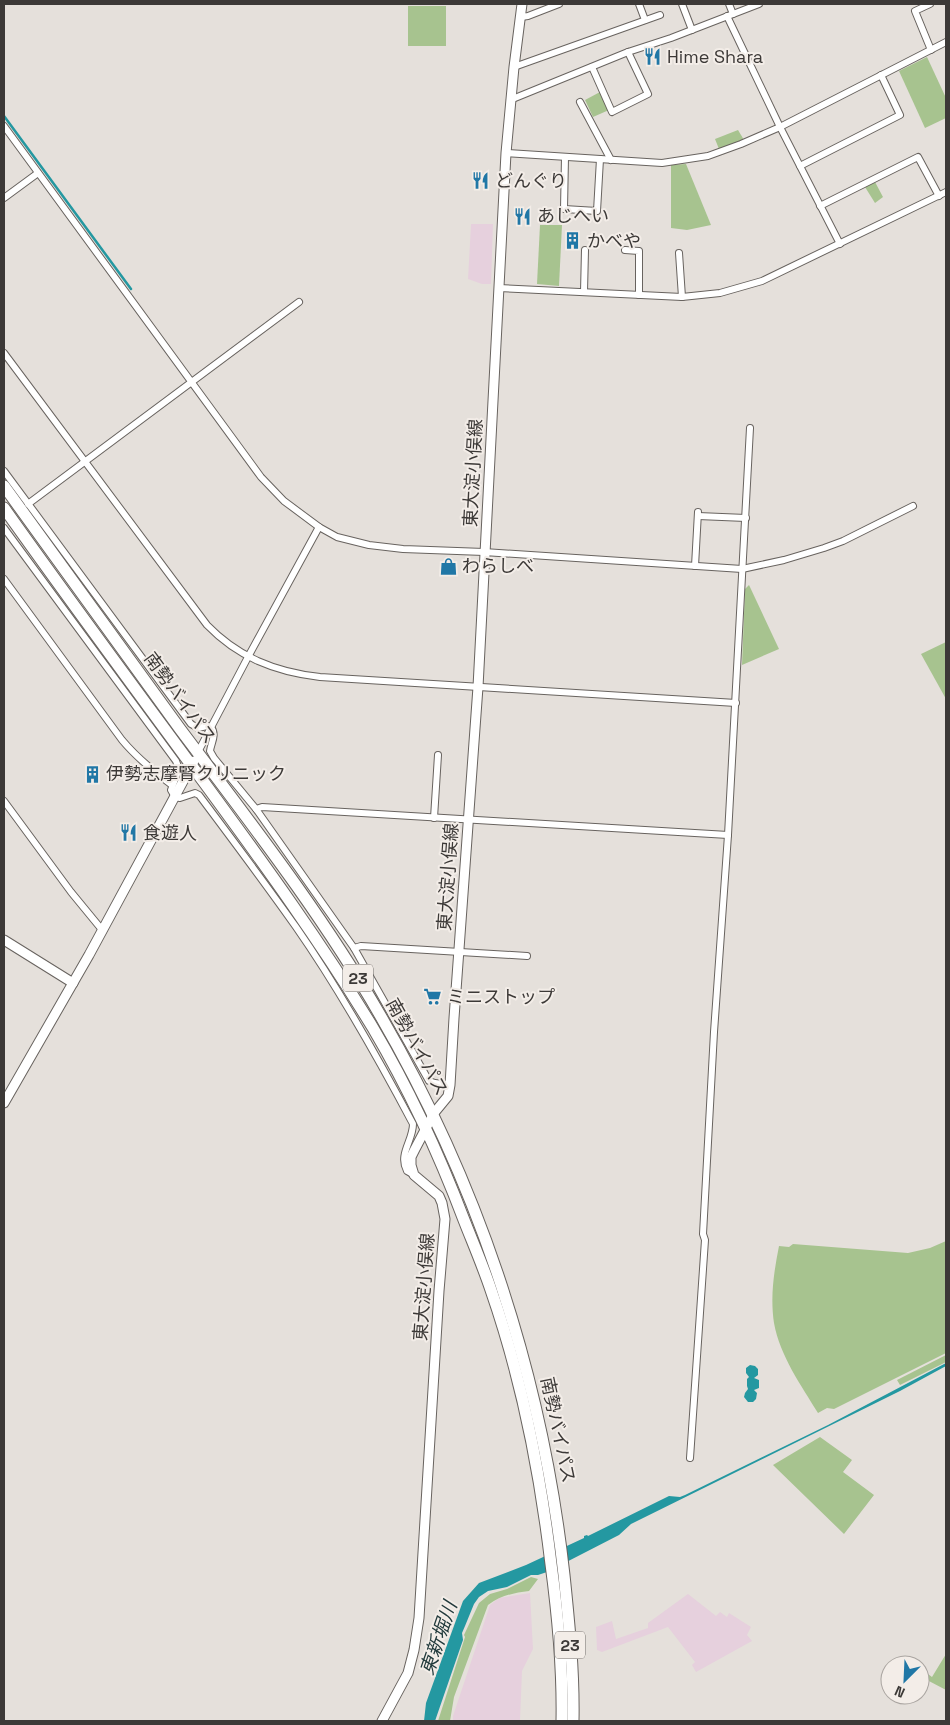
<svg xmlns="http://www.w3.org/2000/svg" width="950" height="1725" viewBox="0 0 950 1725" font-family="'Space Grotesk','Noto Sans JP',sans-serif">
	<rect width="100%" height="100%" fill="#e5e0db"/>
	<g fill="#e6d0dd">
		<polygon points="471,224 493,224 491,284 482,284 468,279"/>
		<polygon points="530,1593 533,1649 522,1671 520,1721 453,1721 453,1716 490,1605 499,1598"/>
		<polygon points="688,1594 716,1616 720,1612 727,1617 729,1613 751,1627 747,1635 752,1641 696,1672 692,1665 695,1662 668,1627 602,1652 597,1650 596,1627 612,1621 616,1639 648,1628 648,1623"/>
	</g>
	<g fill="#a7c38f">
		<rect x="408" y="6" width="38" height="40"/>
		<polygon points="927,57 946,98 946,118 925,128 899,71"/>
		<polygon points="600,92 609,110 593,117 585,100"/>
		<polygon points="738,130 744,140 719,149 715,139"/>
		<polygon points="686,164 711,225 687,230 671,228 671,165"/>
		<polygon points="875,182 883,197 875,203 865,187"/>
		<polygon points="540,225 562,225 559,286 537,284"/>
		<polygon points="749,585 779,649 742,665 745,589"/>
		<polygon points="946,642 946,699 921,654"/>
		<path d="M 946,1241 L 946,1353 L 834,1409 L 827,1408 L 818,1413 C 801,1385 780,1356 774,1323 C 770,1297 774,1271 779,1246 L 789,1247 L 793,1244 L 908,1253 L 930,1248 Z"/>
		<polygon points="946,1355 946,1362 900,1385 897,1380"/>
		<polygon points="820,1437 852,1460 843,1472 874,1495 844,1534 773,1465"/>
		<path d="M 531,1577 L 538,1579 L 529,1591 C 514,1593 501,1595 488,1605 L 454,1697 L 450,1721 L 438,1721 L 465,1637 L 464,1635 L 479,1603 L 490,1594 L 507,1589 Z"/>
		<polygon points="946,1654 946,1690 927,1680 920,1690 920,1668 932,1677"/>
	</g>
	<g fill="#2498a1">
		<polygon points="946,1363 946,1366 900,1391 631,1524 619,1535 547,1572 538,1575 531,1575 507,1587 488,1591 479,1597 474,1604 465,1626 462,1633 463,1640 435,1721 424,1721 426,1703 463,1601 479,1583 526,1565 584,1538 584,1536 587,1535 588,1536 669,1496 680,1497 685,1495 828,1425"/>
		<polygon points="750,1365 755,1366 758,1369 758,1375 754,1378 759,1380 759,1388 754,1390 757,1393 756,1399 753,1402 748,1402 744,1397 745,1393 748,1389 747,1386 747,1379 749,1377 746,1373 746,1368"/>
	</g>
	<g fill="none" stroke-linecap="round" stroke-linejoin="round">
		<polyline stroke="#2498a1" stroke-width="2.5" points="4,116 131,289"/>
		<defs>
			<g id="street">
				<polyline points="639,4 645,20"/>
				<polyline points="682,4 692,30"/>
				<polyline points="729,4 733,14"/>
				<polyline points="930,4 915,11 931,50"/>
				<polyline points="727,16 780,127 840,244"/>
				<polyline points="521,17 528,16 559,4"/>
				<polyline points="514,67 660,15"/>
				<polyline points="592,67 612,112 648,94 628,52"/>
				<polyline points="510,100 628,52 671,38 759,4"/>
				<polyline points="580,102 611,160"/>
				<polyline points="4,126 261,477 284,501 319,527 337,537 369,545 403,549 484,552 742,569 784,560 824,548 843,541 913,506"/>
				<polyline points="506,153 662,163 708,156 741,144 780,127 946,42"/>
				<polyline points="565,157 564,209 597,211 600,159"/>
				<polyline points="800,166 900,115 881,75"/>
				<polyline points="4,198 38,173"/>
				<polyline points="820,206 918,157 939,196"/>
				<polyline points="625,250 639,251 639,295"/>
				<polyline points="679,253 682,297"/>
				<polyline points="498,288 682,297 720,293 762,281 946,192"/>
				<polyline points="584,292 585,250"/>
				<path d="M 4,353 L 207,625 C 238,657 275,672 320,677 L 736,703"/>
				<polyline points="4,471 191,724 198,728 207,726 211,727"/>
				<polyline points="28,504 299,302"/>
				<polyline points="698,516 746,518"/>
				<path d="M 4,528 L 176,761 L 179,769 L 171,790 L 175,797 L 180,798 L 195,793 L 199,795 C 232,839 265,883 296,927 C 340,990 377,1056 413,1124 C 413,1141 398,1154 407,1171 L 414,1175"/>
				<polyline points="695,566 698,512"/>
				<path d="M 4,579 L 122,740 C 137,758 153,771 172,785"/>
				<path d="M 211,727 C 217,735 211,743 210,751 L 214,758 L 256,809 L 354,948 L 429,1081 L 435,1083 L 450,1085"/>
				<polyline points="198,752 248,657 319,527"/>
				<polyline points="4,801 71,892 103,931"/>
				<polyline points="256,809 262,807 728,835"/>
				<polyline points="434,818 438,755"/>
				<polyline points="354,948 361,946 527,956"/>
				<polyline points="690,1458 705,1240 703,1234 714,1032 728,835 750,428"/>
			</g>
			<g id="secondary">
				<polyline points="4,940 73,983"/>
				<polyline points="4,1103 89,955 194,761"/>
				<polyline points="382,1721 408,1673 414,1650 419,1618 439,1291 445,1219 442,1203 439,1196 414,1175 411,1165 411,1157 415,1149 434,1113 448,1096 450,1085 454,1018 478,687 506,153 514,67 522,4"/>
			</g>
			<g id="highway">
				<path d="M 4,486 C 63,567 121,648 180,729 C 250,822 322,914 380,1015 C 480,1187 542,1377 564,1575 C 569,1623 574,1673 573,1721"/>
				<path d="M 4,508 C 70,601 138,693 206,785 C 264,864 322,944 373,1028 C 409,1089 439,1154 464,1220 C 473,1243 483,1266 491,1290 C 522,1379 540,1471 551,1564 C 558,1616 563,1669 562,1721"/>
			</g>
		</defs>
		<use href="#street" stroke="#68635f" stroke-width="8"/>
		<use href="#secondary" stroke="#68635f" stroke-width="11"/>
		<use href="#highway" stroke="#68635f" stroke-width="13"/>
		<use href="#street" stroke="#fff" stroke-width="6"/>
		<use href="#secondary" stroke="#fff" stroke-width="9"/>
		<use href="#highway" stroke="#fff" stroke-width="11"/>
	</g>
	<defs>
		<symbol id="restaurant-bare" viewBox="-9 -9 18 18"><path d="M-5-6h1v4h1v-4h1v4h1v-4h1v5L-1.5 .5V6h-2V.5L-5-1ZM5-6V6H3V1.5H1.5Q1.5-4 5-6Z" fill="#2077a6" stroke="#f3ede8" stroke-width="2.5" paint-order="stroke"/></symbol>
		<symbol id="building-bare" viewBox="-9 -9 18 18"><path d="M-4-6H4V6H1V3H-1V6H-4ZM-2.5-4.3h1.7v1.8h-1.7ZM.8-4.3h1.7v1.8H.8ZM-2.5-1h1.7V.8h-1.7ZM.8-1h1.7V.8H.8Z" fill="#2077a6" stroke="#f3ede8" stroke-width="2.5" paint-order="stroke"/></symbol>
		<symbol id="shop-bare" viewBox="-9 -9 18 18"><path d="M-5-2.5h2.3a2.7 3.5 0 0 1 5.4 0H5L5.5 6h-11ZM-1.5-2.5h3a1.5 2.3 0 0 0-3 0Z" fill="#2077a6" stroke="#f3ede8" stroke-width="2.5" paint-order="stroke"/></symbol>
		<symbol id="supermarket-bare" viewBox="-9 -9 18 18"><path d="M-6-5.5h2.5l.6 2H6L4.5 2H-2.5L-4.4-4H-6ZM-1.5 3.2a1.3 1.3 0 1 0 .1 0ZM3 3.2a1.3 1.3 0 1 0 .1 0Z" fill="#2077a6" stroke="#f3ede8" stroke-width="2.5" paint-order="stroke"/></symbol>
	</defs>
	<g fill-rule="evenodd">
		<use href="#restaurant-bare" x="640" y="44" width="25" height="25"/>
		<use href="#restaurant-bare" x="468" y="168" width="25" height="25"/>
		<use href="#restaurant-bare" x="510" y="204" width="25" height="25"/>
		<use href="#building-bare" x="560" y="228" width="25" height="25"/>
		<use href="#shop-bare" x="436" y="554" width="25" height="25"/>
		<use href="#building-bare" x="80" y="762" width="25" height="25"/>
		<use href="#restaurant-bare" x="116" y="820" width="25" height="25"/>
		<use href="#supermarket-bare" x="420" y="984" width="25" height="25"/>
	</g>
	<g text-anchor="middle" stroke-width="4" stroke-linejoin="round" paint-order="stroke">
		<g fill="#f3ede8" stroke="#736f6c" stroke-width="1">
			<rect x="343" y="964.5" width="30" height="27" rx="4"/>
			<rect x="555" y="1631.5" width="30" height="27" rx="4"/>
		</g>
		<g font-size="16" font-weight="bold" fill="#3c3937">
			<text x="358" y="984">23</text>
			<text x="570" y="1651">23</text>
		</g>
		<g font-size="18" fill="#3c3937" stroke="#f3ede8" text-anchor="start">
			<text x="667" y="63">Hime Shara</text>
			<text x="495" y="187">どんぐり</text>
			<text x="537" y="222">あじへい</text>
			<text x="587" y="247">かべや</text>
			<text x="462" y="572">わらしべ</text>
			<text x="106" y="780">伊勢志摩腎クリニック</text>
			<text x="143" y="839">食遊人</text>
			<text x="447" y="1003">ミニストップ</text>
		</g>
		<g font-size="18" fill="#3c3937" stroke="#f3ede8">
			<text transform="translate(473 473) rotate(-87)" y="6">東大淀小俣線</text>
			<text transform="translate(180 698) rotate(54)" y="6">南勢バイパス</text>
			<text transform="translate(448 877) rotate(-86)" y="6">東大淀小俣線</text>
			<text transform="translate(417 1047) rotate(61)" y="6">南勢バイパス</text>
			<text transform="translate(424 1287) rotate(-86)" y="6">東大淀小俣線</text>
			<text transform="translate(558 1430) rotate(78)" y="6">南勢バイパス</text>
		</g>
		<g font-size="19" font-style="italic" fill="#223a3c" stroke="#f3ede8">
			<text transform="translate(438 1638) rotate(-71)" y="7">東新堀川</text>
		</g>
	</g>
	<rect width="950" height="1725" fill="none" stroke="#3c3937" stroke-width="10"/>
	<g transform="translate(905 1680) rotate(204)"><circle r="24" fill="#f3ede8" stroke="#aaa5a1"/>
	<path d="M0-4L9 19L0 12L-9 19Z" fill="#2077a6"/>
	<text y="-8" font-size="14" font-weight="bold" text-anchor="middle" fill="#3c3937">N</text>
	</g>
</svg>
